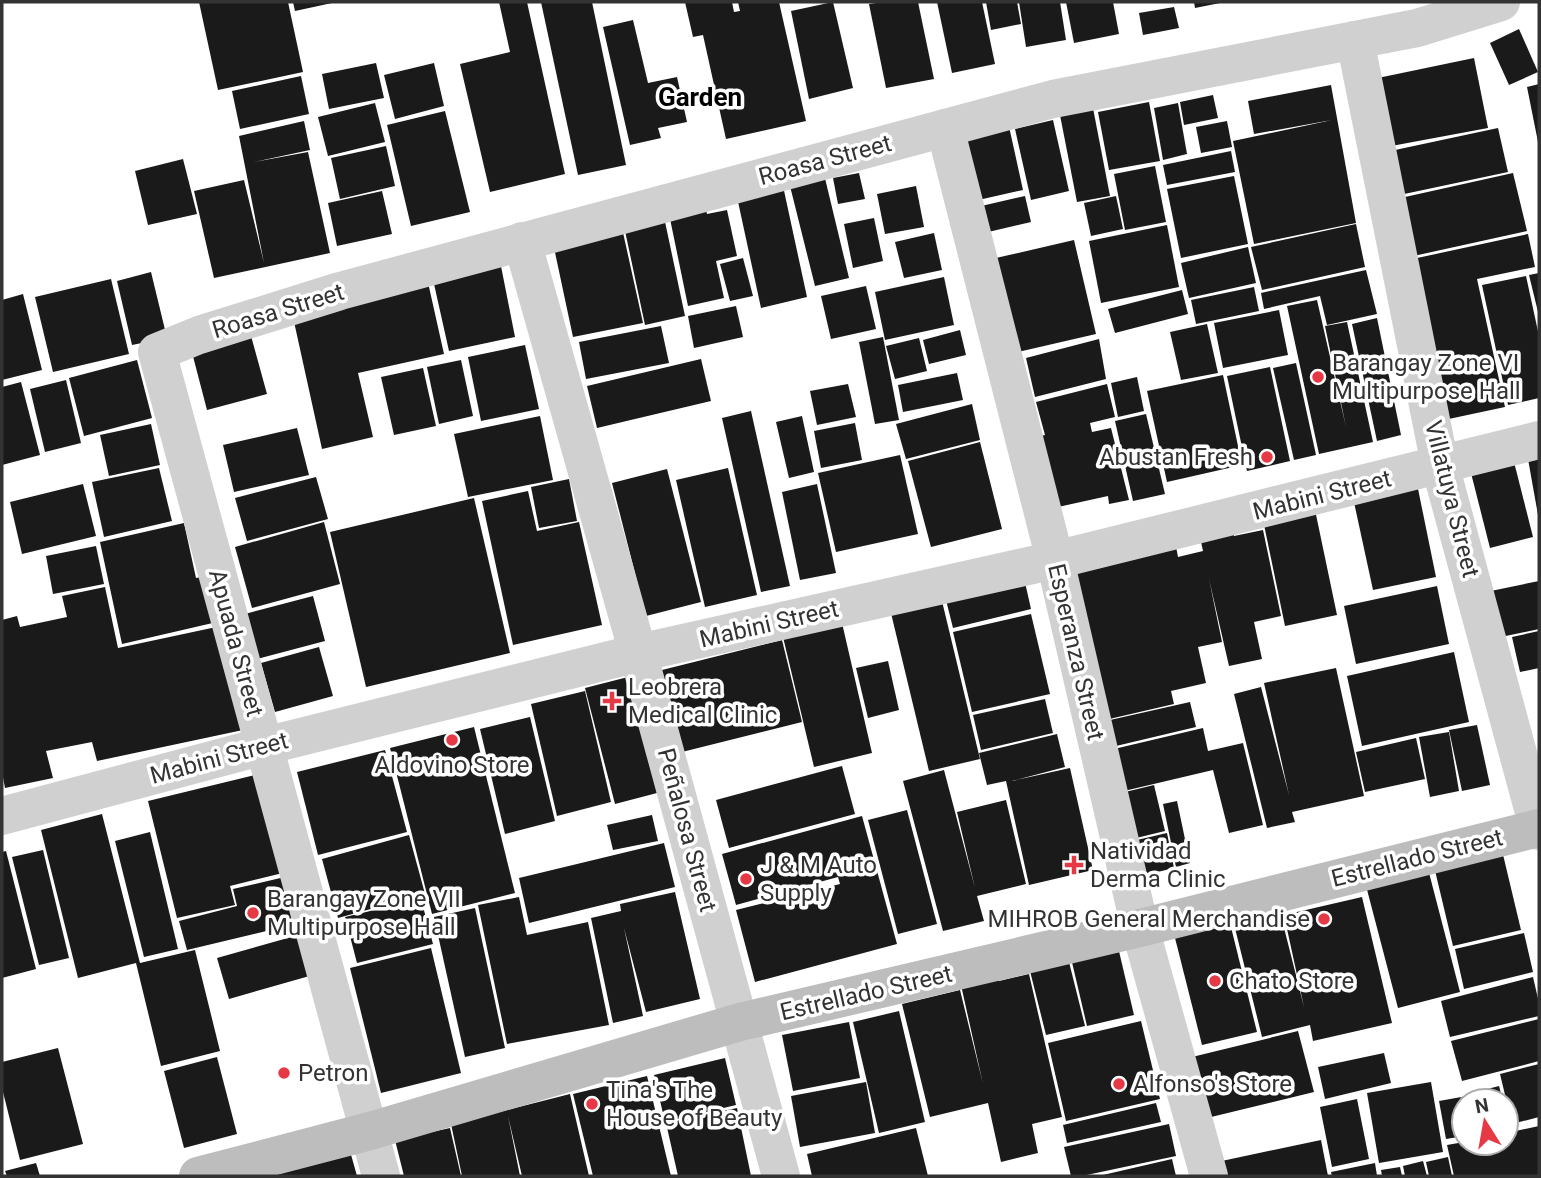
<svg xmlns="http://www.w3.org/2000/svg" width="1541" height="1178" viewBox="0 0 1541 1178" font-family="Roboto,sans-serif">
	<rect width="100%" height="100%" fill="#fff"/>
	<g fill="#1a1a1a">
		<polygon points="199,2 288,2 303,72 218,90"/>
		<polygon points="293,2 332,2 332,3 295,11"/>
		<polygon points="499,2 527,2 565,174 490,192 460,64 510,52"/>
		<polygon points="541,2 592,2 626,165 578,175"/>
		<polygon points="685,2 732,2 734,12 740,11 738,2 779,2 806,121 726,139 703,35 693,37"/>
		<polygon points="833,2 853,88 809,99 791,11"/>
		<polygon points="883,2 918,2 934,79 886,88 869,4"/>
		<polygon points="937,2 982,2 995,64 952,73"/>
		<polygon points="986,2 1017,2 1021,24 991,30"/>
		<polygon points="1019,2 1060,2 1066,40 1026,47"/>
		<polygon points="1066,2 1113,2 1119,34 1074,43"/>
		<polygon points="1194,2 1220,2 1220,3 1195,8"/>
		<polygon points="1174,7 1179,28 1143,35 1139,13"/>
		<polygon points="633,20 648,83 677,77 687,122 658,128 661,138 630,145 603,27"/>
		<polygon points="1519,29 1538,72 1509,85 1490,43"/>
		<polygon points="1474,58 1488,128 1386,147 1373,79"/>
		<polygon points="376,63 384,98 329,109 322,74"/>
		<polygon points="434,63 444,106 395,119 384,75"/>
		<polygon points="301,76 309,114 240,129 232,91"/>
		<polygon points="1539,84 1539,142 1538,142 1527,87"/>
		<polygon points="1331,85 1356,223 1254,244 1233,141 1332,120 1254,134 1248,101"/>
		<polygon points="1213,95 1218,118 1184,125 1180,102"/>
		<polygon points="1149,102 1160,161 1109,170 1098,112"/>
		<polygon points="375,103 385,142 328,156 318,117"/>
		<polygon points="1092,103 1110,196 1077,202 1059,110"/>
		<polygon points="1178,103 1187,154 1163,160 1154,108"/>
		<polygon points="445,111 470,212 411,226 387,125"/>
		<polygon points="1053,120 1069,191 1031,200 1015,129"/>
		<polygon points="304,121 310,150 254,162 308,152 330,253 214,278 194,191 244,180 264,263 239,136"/>
		<polygon points="1227,121 1232,147 1201,153 1196,127"/>
		<polygon points="1008,122 1023,190 974,201 958,133"/>
		<polygon points="1498,128 1508,172 1390,197 1381,153"/>
		<polygon points="386,146 395,186 340,199 331,158"/>
		<polygon points="1231,151 1235,172 1167,185 1163,165"/>
		<polygon points="183,159 197,214 148,225 135,171"/>
		<polygon points="1155,166 1166,222 1125,230 1114,174"/>
		<polygon points="823,170 849,278 815,286 788,178"/>
		<polygon points="859,173 865,199 838,204 833,178"/>
		<polygon points="1513,173 1527,231 1409,257 1396,199"/>
		<polygon points="1234,176 1248,244 1181,258 1167,189"/>
		<polygon points="783,186 807,297 761,308 737,197"/>
		<polygon points="916,186 924,227 885,234 877,194"/>
		<polygon points="382,191 392,234 337,246 328,203"/>
		<polygon points="1025,196 1031,222 984,233 977,207"/>
		<polygon points="1116,196 1123,229 1091,236 1084,203"/>
		<polygon points="704,201 707,214 727,210 737,256 716,261 724,298 688,306 668,209"/>
		<polygon points="664,217 685,316 645,325 624,226"/>
		<polygon points="874,218 883,261 853,268 844,224"/>
		<polygon points="1356,224 1365,267 1262,290 1251,247"/>
		<polygon points="1167,225 1179,287 1101,303 1089,241"/>
		<polygon points="622,228 643,323 573,337 553,243"/>
		<polygon points="934,233 942,270 904,278 895,242"/>
		<polygon points="1528,234 1535,267 1477,279 1505,407 1444,420 1408,260"/>
		<polygon points="1074,240 1096,334 1018,352 996,258"/>
		<polygon points="1248,247 1256,283 1189,298 1181,263"/>
		<polygon points="743,258 753,296 730,301 720,264"/>
		<polygon points="500,261 515,337 449,351 432,275"/>
		<polygon points="1366,270 1377,314 1327,325 1320,296 1264,309 1261,293"/>
		<polygon points="151,272 167,338 132,345 117,281"/>
		<polygon points="1539,273 1539,311 1538,312 1529,275"/>
		<polygon points="1526,276 1539,336 1539,398 1508,405 1482,285"/>
		<polygon points="944,277 954,325 885,340 875,292"/>
		<polygon points="427,278 444,354 358,373 373,437 322,449 291,308"/>
		<polygon points="111,279 129,354 53,372 35,297"/>
		<polygon points="866,286 876,329 831,339 821,296"/>
		<polygon points="1254,287 1259,311 1196,324 1191,300"/>
		<polygon points="1182,290 1188,314 1115,333 1108,309"/>
		<polygon points="23,294 42,370 2,380 2,300"/>
		<polygon points="1317,300 1346,427 1325,326 1347,322 1373,442 1319,454 1287,306"/>
		<polygon points="736,306 743,337 694,348 688,316"/>
		<polygon points="1279,310 1288,355 1223,368 1214,323"/>
		<polygon points="1377,318 1401,435 1377,441 1352,324"/>
		<polygon points="1207,324 1218,373 1181,380 1170,332"/>
		<polygon points="248,325 267,394 207,410 189,341"/>
		<polygon points="661,326 669,363 586,379 579,342"/>
		<polygon points="960,330 966,355 929,364 923,340"/>
		<polygon points="883,337 899,420 875,424 859,342"/>
		<polygon points="919,338 927,371 895,379 886,346"/>
		<polygon points="1099,339 1106,379 1035,397 1026,358"/>
		<polygon points="525,345 539,409 481,421 468,357"/>
		<polygon points="701,359 711,401 597,428 587,386"/>
		<polygon points="137,360 152,418 84,436 69,378"/>
		<polygon points="461,360 473,416 439,424 427,367"/>
		<polygon points="1296,363 1316,455 1294,460 1273,368"/>
		<polygon points="1270,367 1290,461 1247,471 1227,376"/>
		<polygon points="423,368 436,426 394,435 381,377"/>
		<polygon points="957,373 963,400 903,412 898,385"/>
		<polygon points="1223,375 1242,465 1167,482 1147,391"/>
		<polygon points="1137,377 1144,411 1118,417 1111,383"/>
		<polygon points="66,380 81,443 45,452 30,389"/>
		<polygon points="21,382 40,455 2,465 2,387"/>
		<polygon points="848,384 856,417 817,425 810,391"/>
		<polygon points="1107,384 1115,417 1090,423 1092,432 1111,428 1129,500 1109,504 1108,496 1058,507 1041,436 1045,435 1036,402"/>
		<polygon points="972,404 980,440 906,459 896,424"/>
		<polygon points="751,411 790,586 761,592 722,418"/>
		<polygon points="1146,414 1165,494 1133,501 1115,421"/>
		<polygon points="540,416 553,480 468,497 454,434"/>
		<polygon points="802,416 814,472 789,478 776,422"/>
		<polygon points="855,423 862,460 821,468 814,431"/>
		<polygon points="151,424 160,465 109,476 100,435"/>
		<polygon points="297,428 309,475 234,492 223,445"/>
		<polygon points="980,442 1002,529 931,547 908,461"/>
		<polygon points="900,455 918,534 836,552 818,473"/>
		<polygon points="1539,457 1539,514 1538,515 1528,459"/>
		<polygon points="1514,462 1533,537 1490,548 1471,473"/>
		<polygon points="159,468 172,521 104,537 92,482"/>
		<polygon points="728,468 757,595 705,607 676,480"/>
		<polygon points="667,469 701,602 646,616 612,483"/>
		<polygon points="316,477 328,519 247,541 235,498"/>
		<polygon points="569,479 577,521 539,528 531,487"/>
		<polygon points="1416,479 1436,577 1373,590 1352,493"/>
		<polygon points="83,484 96,536 22,554 10,502"/>
		<polygon points="817,484 836,573 800,580 782,492"/>
		<polygon points="528,491 537,531 579,522 602,625 513,645 482,501"/>
		<polygon points="474,498 510,653 366,687 330,532"/>
		<polygon points="1314,505 1337,615 1285,626 1262,515"/>
		<polygon points="324,522 340,584 252,608 235,547"/>
		<polygon points="184,523 196,578 206,576 217,622 122,644 100,542"/>
		<polygon points="1232,524 1234,536 1263,530 1281,616 1254,622 1262,659 1229,666 1209,579 1222,642 1198,647 1206,683 1171,691 1174,704 1105,720 1072,562 1174,536 1178,557 1203,551 1199,532"/>
		<polygon points="96,546 104,584 53,594 46,556"/>
		<polygon points="1022,569 1031,609 953,628 943,588"/>
		<polygon points="1539,581 1539,629 1496,638 1486,592"/>
		<polygon points="1437,586 1449,644 1356,664 1344,606"/>
		<polygon points="105,587 118,648 221,626 243,730 97,761 92,742 46,751 53,778 5,788 2,772 2,620 17,616 20,627 67,617 62,596"/>
		<polygon points="313,596 325,641 257,659 245,614"/>
		<polygon points="941,597 980,759 929,771 890,609"/>
		<polygon points="1031,614 1050,694 972,712 953,632"/>
		<polygon points="842,623 872,753 814,767 783,637"/>
		<polygon points="1539,631 1539,668 1520,672 1512,637"/>
		<polygon points="782,640 802,722 674,754 654,672"/>
		<polygon points="319,647 333,696 275,712 261,663"/>
		<polygon points="1454,652 1469,722 1362,746 1347,676"/>
		<polygon points="888,661 899,710 868,718 856,668"/>
		<polygon points="1336,668 1364,796 1292,812 1295,822 1267,828 1234,694 1261,687 1289,795 1264,683"/>
		<polygon points="628,677 657,793 615,804 585,688"/>
		<polygon points="585,691 611,802 557,816 531,704"/>
		<polygon points="1045,699 1053,733 981,750 973,715"/>
		<polygon points="1190,702 1196,727 1116,746 1110,720"/>
		<polygon points="530,717 555,821 505,834 480,729"/>
		<polygon points="1477,725 1490,785 1462,791 1449,730"/>
		<polygon points="474,727 515,893 432,914 390,748"/>
		<polygon points="1203,728 1208,751 1243,743 1263,825 1229,833 1213,770 1124,791 1114,749"/>
		<polygon points="1449,732 1459,791 1430,797 1419,737"/>
		<polygon points="1057,734 1065,767 1012,781 1070,768 1093,870 1029,885 1006,781 987,785 979,753"/>
		<polygon points="1416,738 1425,779 1365,792 1356,752"/>
		<polygon points="385,750 407,832 318,855 297,772"/>
		<polygon points="842,766 855,814 729,848 716,800"/>
		<polygon points="944,770 975,888 957,812 1006,800 1026,884 977,896 984,921 943,931 903,781"/>
		<polygon points="263,773 287,872 230,886 235,905 177,918 148,801"/>
		<polygon points="1154,785 1165,831 1132,839 1121,793"/>
		<polygon points="1177,801 1190,863 1176,867 1163,804"/>
		<polygon points="907,810 937,924 898,934 868,820"/>
		<polygon points="102,814 140,963 195,950 220,1051 161,1066 136,963 78,978 41,830"/>
		<polygon points="652,815 658,841 613,850 607,825"/>
		<polygon points="862,816 897,944 755,982 736,910 840,884 838,877 736,905 722,854"/>
		<polygon points="150,832 178,949 144,957 115,841"/>
		<polygon points="1167,833 1174,868 1145,875 1137,840"/>
		<polygon points="409,835 425,894 338,918 322,859"/>
		<polygon points="1500,842 1521,930 1453,946 1432,858"/>
		<polygon points="664,843 675,887 529,923 519,878"/>
		<polygon points="43,850 69,958 39,965 12,857"/>
		<polygon points="6,851 36,969 2,978 2,852"/>
		<polygon points="1427,865 1460,992 1398,1008 1365,882"/>
		<polygon points="289,876 300,923 187,950 179,921 237,906 233,889"/>
		<polygon points="675,892 700,999 646,1012 624,928 643,1016 613,1023 591,918 621,911 620,904"/>
		<polygon points="519,897 527,935 588,922 609,1025 507,1044 478,905"/>
		<polygon points="1362,897 1392,1023 1313,1041 1310,1025 1262,1037 1232,916 1278,904 1304,1007 1284,915"/>
		<polygon points="421,899 433,944 357,963 345,917"/>
		<polygon points="475,908 505,1048 465,1057 434,917"/>
		<polygon points="1228,915 1257,1032 1202,1045 1173,930"/>
		<polygon points="1524,933 1533,972 1464,989 1455,949"/>
		<polygon points="302,934 313,975 229,999 217,958"/>
		<polygon points="1118,947 1134,1015 1087,1026 1071,958"/>
		<polygon points="431,948 461,1073 381,1093 350,968"/>
		<polygon points="1069,962 1085,1026 1046,1035 1030,971"/>
		<polygon points="1029,974 1062,1117 1032,1124 1038,1153 1001,1162 988,1103 930,1117 902,1004 960,990 983,1084 961,985 998,977 999,981"/>
		<polygon points="1533,977 1539,1003 1539,1016 1450,1037 1441,1001"/>
		<polygon points="899,1011 925,1122 879,1133 853,1022"/>
		<polygon points="1539,1019 1539,1061 1462,1081 1451,1041"/>
		<polygon points="1141,1021 1160,1099 1066,1121 1048,1043"/>
		<polygon points="849,1022 860,1078 793,1091 782,1035"/>
		<polygon points="1298,1031 1314,1092 1207,1118 1192,1057"/>
		<polygon points="58,1048 83,1144 20,1160 2,1088 2,1062"/>
		<polygon points="1384,1053 1391,1083 1325,1099 1318,1067"/>
		<polygon points="217,1057 237,1134 184,1148 164,1071"/>
		<polygon points="725,1058 736,1105 665,1122 654,1075"/>
		<polygon points="1539,1064 1539,1117 1512,1124 1500,1074"/>
		<polygon points="647,1076 671,1176 593,1176 573,1094"/>
		<polygon points="866,1082 875,1133 800,1147 791,1096"/>
		<polygon points="1431,1082 1443,1152 1379,1163 1367,1093"/>
		<polygon points="1499,1086 1503,1101 1474,1101 1472,1093"/>
		<polygon points="570,1094 589,1176 522,1176 508,1116 520,1176 462,1176 451,1124"/>
		<polygon points="1467,1096 1468,1101 1464,1101 1464,1136 1446,1139 1439,1101"/>
		<polygon points="1357,1099 1369,1159 1332,1167 1320,1107"/>
		<polygon points="1156,1103 1161,1122 1067,1143 1063,1125"/>
		<polygon points="737,1108 751,1176 678,1176 666,1123"/>
		<polygon points="1169,1124 1176,1156 1082,1176 1071,1176 1064,1147"/>
		<polygon points="1539,1126 1539,1176 1454,1176 1447,1145 1464,1142 1506,1143 1506,1133"/>
		<polygon points="450,1128 461,1176 404,1176 395,1140"/>
		<polygon points="916,1128 928,1176 812,1176 807,1154"/>
		<polygon points="1321,1140 1328,1176 1221,1176 1217,1162"/>
		<polygon points="350,1151 357,1176 274,1176 273,1170"/>
		<polygon points="1448,1157 1452,1176 1429,1176 1426,1162"/>
		<polygon points="1172,1159 1176,1176 1103,1176 1103,1175"/>
		<polygon points="1423,1161 1427,1176 1405,1176 1403,1166"/>
		<polygon points="36,1163 40,1176 7,1176 5,1171"/>
		<polygon points="1375,1163 1377,1176 1332,1176 1331,1172"/>
		<polygon points="1400,1167 1402,1176 1382,1176 1381,1170"/>
	</g>
	<g fill="none" stroke-linecap="round" stroke-linejoin="round">
		<g stroke="#d0d0d0" stroke-width="38">
			<polyline points="1355,40 1440,465 1539,831"/>
			<polyline points="945,128 1055,560 1140,928 1209,1176"/>
			<polyline points="522,241 638,653 781,1176"/>
			<polyline points="2,816 264,746 638,653 1055,560 1539,440"/>
			<polyline points="381,1176 157,352 199,335 340,291 1053,99 1417,28 1501,2"/>
		</g>
		<polyline stroke="#bdbdbd" stroke-width="38" points="198,1176 370,1131 740,1022 1140,928 1539,828"/>
	</g>
	<g fill="#e63946" stroke="#fff" stroke-width="2.5">
		<circle cx="1318" cy="377" r="7"/>
		<circle cx="1267" cy="457" r="7"/>
		<path d="M608.5 690.5h7v7h7v7h-7v7h-7v-7h-7v-7h7z"/>
		<circle cx="452" cy="740" r="7"/>
		<path d="M1070.5 854.5h7v7h7v7h-7v7h-7v-7h-7v-7h7z"/>
		<circle cx="746" cy="879" r="7"/>
		<circle cx="253" cy="913" r="7"/>
		<circle cx="1324" cy="919" r="7"/>
		<circle cx="1215" cy="981" r="7"/>
		<circle cx="284" cy="1073" r="7"/>
		<circle cx="1119" cy="1084" r="7"/>
		<circle cx="592" cy="1104" r="7"/>
	</g>
	<g text-anchor="middle" stroke-width="7" stroke-linejoin="round" paint-order="stroke">
		<g font-size="24" fill="#333" stroke="#fff">
			<text transform="translate(825 160) rotate(-15)" y="8">Roasa Street</text>
			<text transform="translate(278 311) rotate(-17)" y="8">Roasa Street</text>
			<text transform="translate(1322 495) rotate(-14)" y="8">Mabini Street</text>
			<text transform="translate(1452 499) rotate(76)" y="8">Villatuya Street</text>
			<text transform="translate(769 624) rotate(-13)" y="8">Mabini Street</text>
			<text transform="translate(236 643) rotate(75)" y="8">Apuada Street</text>
			<text transform="translate(1076 652) rotate(77)" y="8">Esperanza Street</text>
			<text transform="translate(219 758) rotate(-15)" y="8">Mabini Street</text>
			<text transform="translate(687 830) rotate(75)" y="8">Peñalosa Street</text>
			<text transform="translate(1417 858) rotate(-14)" y="8">Estrellado Street</text>
			<text transform="translate(866 993) rotate(-13)" y="8">Estrellado Street</text>
		</g>
		<g font-size="24" fill="#333" stroke="#fff" text-anchor="start">
			<text x="1332" y="371">Barangay Zone VI<tspan x="1332" dy="28">Multipurpose Hall</tspan></text>
			<text x="1253" y="465" text-anchor="end">Abustan Fresh</text>
			<text x="628" y="695">Leobrera<tspan x="628" dy="28">Medical Clinic</tspan></text>
			<text x="452" y="773" text-anchor="middle">Aldovino Store</text>
			<text x="1090" y="859">Natividad<tspan x="1090" dy="28">Derma Clinic</tspan></text>
			<text x="760" y="873">J &amp; M Auto<tspan x="760" dy="28">Supply</tspan></text>
			<text x="267" y="907">Barangay Zone VII<tspan x="267" dy="28">Multipurpose Hall</tspan></text>
			<text x="1310" y="927" text-anchor="end">MIHROB General Merchandise</text>
			<text x="1229" y="989">Chato Store</text>
			<text x="298" y="1081">Petron</text>
			<text x="1133" y="1092">Alfonso's Store</text>
			<text x="606" y="1098">Tina's The<tspan x="606" dy="28">House of Beauty</tspan></text>
		</g>
		<g font-size="26" font-weight="bold" fill="#000" stroke="#fff">
			<text x="700" y="106">Garden</text>
		</g>
	</g>
	<rect width="1541" height="1178" fill="none" stroke="#333333" stroke-width="7"/>
	<g transform="translate(1485 1122) rotate(349)"><circle r="33" fill="#ffffff" stroke="#adadad" stroke-width="2"/>
	<path d="M0-5L12 26L0 18L-12 26Z" fill="#e63946"/>
	<text y="-10" font-size="19" font-weight="bold" text-anchor="middle" fill="#333333">N</text>
	</g>
</svg>
